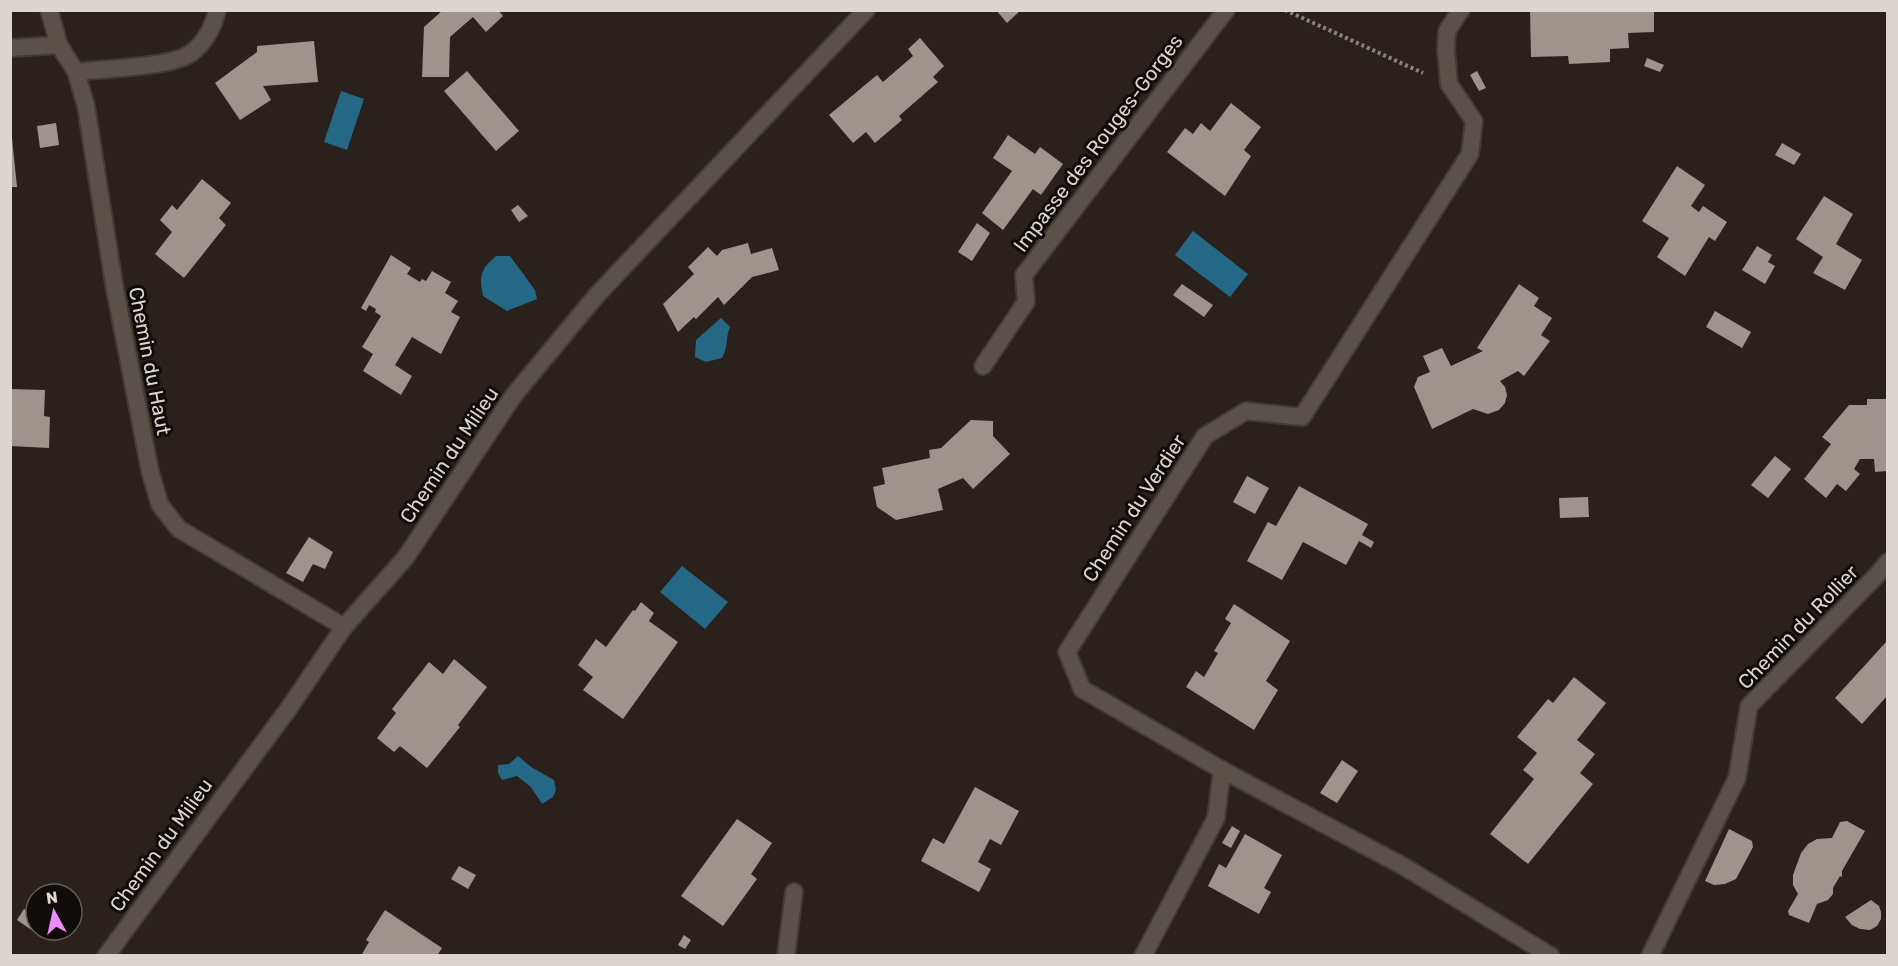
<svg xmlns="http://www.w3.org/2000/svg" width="1898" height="966" viewBox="0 0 1898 966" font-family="Rubik,sans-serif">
	<rect width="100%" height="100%" fill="#2a211c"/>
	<g fill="#246886">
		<polygon points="341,91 364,99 347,150 324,142"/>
		<polygon points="1193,231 1248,274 1230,297 1175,255"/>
		<path d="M 496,256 L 510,256 L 535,290 L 537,299 L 507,311 L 483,296 C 479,275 480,270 496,256 Z"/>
		<path d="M 721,318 L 730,327 C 725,338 729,345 722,358 L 706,362 L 695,357 L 696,340 Z"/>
		<polygon points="682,566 728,602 705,629 660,592"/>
		<polygon points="518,756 531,767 554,780 556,790 553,797 542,804 531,787 517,776 502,780 498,773 498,765 509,764"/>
	</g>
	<g fill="#9f948d">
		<polygon points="443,10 498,10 503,16 486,32 473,17 450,37 449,77 422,77 424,27"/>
		<polygon points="996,10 1021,10 1007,23"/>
		<polygon points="1530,10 1654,10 1654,32 1628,33 1629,48 1610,49 1610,62 1569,64 1568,56 1531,57"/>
		<polygon points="920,38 944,66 933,77 938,82 899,116 902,120 875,143 866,132 853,143 829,115 877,75 883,82 913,56 908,49"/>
		<polygon points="314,41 318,82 263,86 271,100 240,120 215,83 257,52 257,46"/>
		<polygon points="1647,58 1664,65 1660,72 1644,66"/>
		<polygon points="467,71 519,131 496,151 444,91"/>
		<polygon points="1477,71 1486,88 1479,91 1470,75"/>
		<polygon points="1231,103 1261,127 1244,150 1251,156 1225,196 1167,152 1185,128 1193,134 1201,123 1210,131"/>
		<polygon points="56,123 59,145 40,148 37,126"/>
		<polygon points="1008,135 1035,154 1040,147 1063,164 1041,195 1033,189 1003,230 982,213 1012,171 993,158"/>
		<polygon points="12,138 17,187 10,187 10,139"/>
		<polygon points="1782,143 1801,154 1794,165 1775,155"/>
		<polygon points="1677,166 1705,185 1691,206 1699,212 1703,206 1727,222 1715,241 1709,237 1685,276 1657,257 1669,238 1642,221"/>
		<polygon points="202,179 231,203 219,218 226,225 184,278 155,254 172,232 160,220 172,205 177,210"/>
		<polygon points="1824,196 1853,214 1836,244 1862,260 1845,290 1813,273 1823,257 1796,239"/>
		<polygon points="518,205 528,216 519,222 511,210"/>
		<polygon points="977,223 990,233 972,261 958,252"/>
		<polygon points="748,243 751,254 772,248 779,270 752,277 724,305 718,297 696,319 694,317 678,332 663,304 694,274 688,267 708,247 717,256 722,250"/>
		<polygon points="1757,246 1772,255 1768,262 1775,266 1765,284 1742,270"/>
		<polygon points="391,255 411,268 407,274 420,282 422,279 426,281 432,271 451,282 445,293 458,301 451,312 460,317 441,354 412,337 395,365 412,376 401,395 363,371 373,354 362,347 381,316 375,312 376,309 369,305 366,311 361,308"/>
		<polygon points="1182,284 1213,305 1204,317 1173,295"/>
		<polygon points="1519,284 1539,298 1534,306 1552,318 1541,335 1550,341 1524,376 1518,371 1500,381 1505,387 1507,395 1505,403 1499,410 1488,414 1473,409 1432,429 1414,387 1418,377 1430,372 1423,356 1442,348 1451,366 1483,351 1477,348"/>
		<polygon points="1715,311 1751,332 1742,348 1706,327"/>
		<polygon points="10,389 45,390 44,416 50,417 49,448 10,446"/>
		<polygon points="1867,399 1887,399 1887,471 1875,472 1874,459 1860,459 1854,469 1860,474 1846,491 1837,484 1826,498 1804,479 1831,444 1822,437 1849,405 1867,405"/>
		<polygon points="971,420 993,421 993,436 1010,454 973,489 963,478 938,489 943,510 896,520 877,507 873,487 885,484 882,468 930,458 929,450 941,448"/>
		<polygon points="1775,456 1791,469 1768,498 1751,485"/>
		<polygon points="1247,476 1269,488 1255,514 1233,502"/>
		<polygon points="1299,486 1368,524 1362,535 1374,542 1371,548 1359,541 1346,565 1303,542 1282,580 1247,561 1268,522 1276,526"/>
		<polygon points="1588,497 1589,517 1560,518 1559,498"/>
		<polygon points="309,537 333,552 325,569 313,564 303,582 286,573"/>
		<polygon points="641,602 654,613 649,621 678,642 623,719 583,690 593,677 578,665 596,639 606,647 633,610 635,611"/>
		<polygon points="1234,604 1290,641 1266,681 1278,690 1254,730 1186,687 1196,671 1204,677 1218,653 1214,651 1231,623 1225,619"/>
		<polygon points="1887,641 1887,696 1862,724 1835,698"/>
		<polygon points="454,659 487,687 458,725 460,727 427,768 400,746 394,752 377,738 396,713 392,709 429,662 443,674"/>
		<polygon points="1574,677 1606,703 1577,740 1595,754 1580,773 1593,784 1528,864 1490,834 1534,779 1523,770 1537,753 1517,737 1548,699 1553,703"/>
		<polygon points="1342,760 1358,771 1337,803 1320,793"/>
		<polygon points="975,787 1019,811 1001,845 990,839 978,862 991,869 979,892 921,861 933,838 944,844"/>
		<polygon points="737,819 772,843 751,874 757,879 723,926 681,896"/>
		<polygon points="1847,821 1865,831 1842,871 1842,877 1840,876 1833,888 1833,894 1828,900 1817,904 1809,923 1789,915 1788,911 1798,894 1793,885 1793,875 1801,853 1808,844 1817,839 1832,838 1840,822"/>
		<polygon points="1232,826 1240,831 1231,848 1222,843"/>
		<polygon points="1729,829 1752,841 1753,847 1736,879 1725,884 1714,885 1705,881"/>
		<polygon points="1245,834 1282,855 1264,888 1271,892 1259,914 1208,886 1219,864 1226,868"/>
		<polygon points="459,866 476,875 468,889 451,879"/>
		<polygon points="1871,900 1879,906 1881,912 1881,919 1877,926 1870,930 1860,929 1852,925 1845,917"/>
		<polygon points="24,909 36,917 36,930 38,930 36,933 17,920"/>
		<polygon points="385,910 442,948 437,956 361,956 369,942 366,940"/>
		<polygon points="684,935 691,940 685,949 678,945"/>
	</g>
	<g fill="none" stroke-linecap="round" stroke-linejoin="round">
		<defs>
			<path id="service" d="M 76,72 C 102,69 173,67 191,53 C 205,43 214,26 217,10"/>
			<g id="minor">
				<polyline points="49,10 59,45 76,72 86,106 114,284 150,471 160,505 179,529 344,627"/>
				<polyline points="10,48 59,45"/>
				<polyline points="983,366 1026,302 1024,275 1226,10"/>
				<polyline points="1222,770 1403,866 1551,956"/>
				<polyline points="786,956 794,892"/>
				<polyline points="1143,956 1216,818 1222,770 1082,689 1067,652 1205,436 1246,411 1302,417 1470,154 1474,121 1449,84 1446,50 1447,31 1461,10"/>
				<polyline points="1650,956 1737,778 1749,706 1878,574 1888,562"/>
			</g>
			<polyline id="tertiary" points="106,956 289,708 344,627 406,557 514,395 596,296 866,10"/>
		</defs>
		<use href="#service" stroke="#433b37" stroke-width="20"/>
		<use href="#minor" stroke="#433b37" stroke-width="20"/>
		<use href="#tertiary" stroke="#433b37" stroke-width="20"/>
		<polyline stroke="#8b837f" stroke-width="4" stroke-dasharray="3 3" stroke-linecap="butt" points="1285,10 1423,73"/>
		<use href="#service" stroke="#5b514b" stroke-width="16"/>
		<use href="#minor" stroke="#5b514b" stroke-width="16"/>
		<use href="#tertiary" stroke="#5b514b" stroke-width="16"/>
	</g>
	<g text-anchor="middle" stroke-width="6" stroke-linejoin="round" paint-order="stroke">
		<g font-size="20" fill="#dcd5d2" stroke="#100c09">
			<text transform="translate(1098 143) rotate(-53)" y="7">Impasse des Rouges-Gorges</text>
			<text transform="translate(150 361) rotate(79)" y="7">Chemin du Haut</text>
			<text transform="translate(449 455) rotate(-56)" y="7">Chemin du Milieu</text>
			<text transform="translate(1134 508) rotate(-57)" y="7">Chemin du Verdier</text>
			<text transform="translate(1798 627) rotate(-46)" y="7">Chemin du Rollier</text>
			<text transform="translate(161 845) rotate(-54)" y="7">Chemin du Milieu</text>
		</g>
	</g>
	<rect width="1898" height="966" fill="none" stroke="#dcd5d2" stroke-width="24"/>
	<g transform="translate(54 912) rotate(352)"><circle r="28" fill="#100c09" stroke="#625c59" stroke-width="1.5"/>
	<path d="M0-4.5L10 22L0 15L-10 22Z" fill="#ed8cfa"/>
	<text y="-9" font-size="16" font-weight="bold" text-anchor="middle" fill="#dcd5d2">N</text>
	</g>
</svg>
